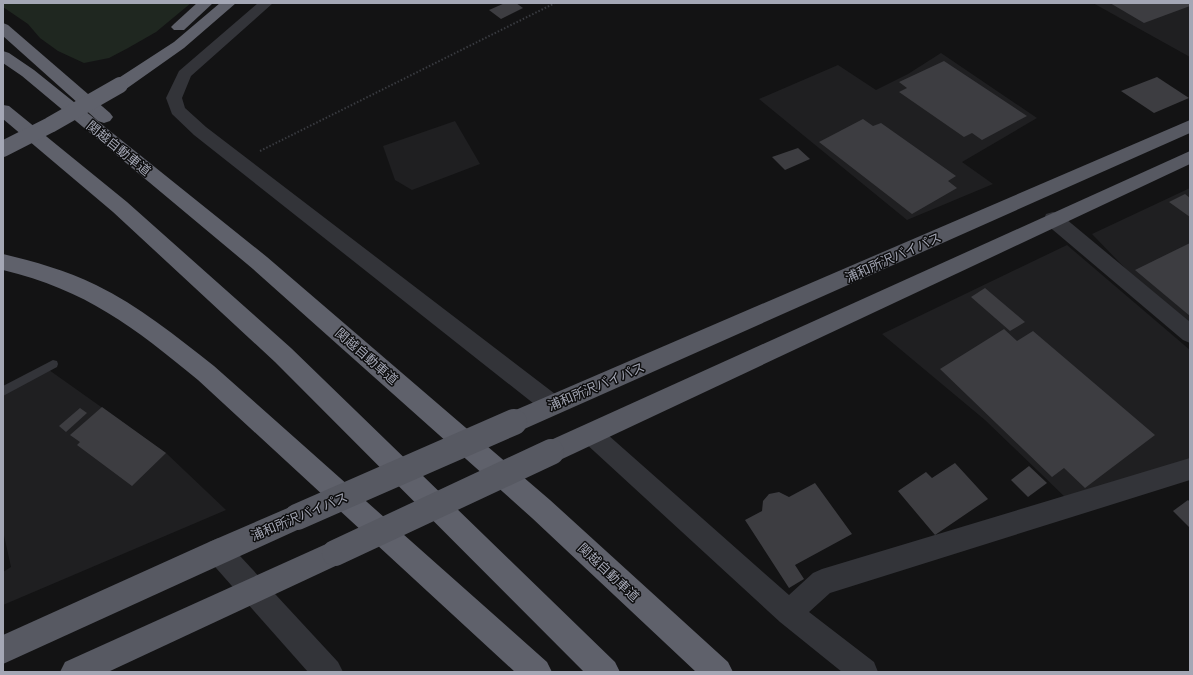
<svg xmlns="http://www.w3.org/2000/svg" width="1193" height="675" viewBox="0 0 1193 675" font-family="'Sofia Sans Condensed','Noto Sans JP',sans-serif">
	<rect width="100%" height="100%" fill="#131314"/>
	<g fill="#1f1f21">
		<polygon points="1093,3 1190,3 1190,57"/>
		<polygon points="941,53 1037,118 962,162 993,184 907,220 759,99 838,65 876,90 908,74"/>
		<polygon points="455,121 480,164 412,190 395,180 383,146"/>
		<polygon points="1190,188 1190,327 1151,295 1092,234"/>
		<polygon points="1067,245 1190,350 1190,459 1067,499 985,420 882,334"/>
		<polygon points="49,370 166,453 226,510 3,605 3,572 11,567 3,531 3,395"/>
	</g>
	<polygon fill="#1f2720" points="3,3 191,3 156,32 128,48 109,58 84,63 58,51 40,38 28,24 3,7"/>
	<g fill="#3d3d41">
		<polygon points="505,3 516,3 523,8 501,19 489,10"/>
		<polygon points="1110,3 1190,3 1190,6 1144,23"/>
		<polygon points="944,61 1027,116 982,140 972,133 964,137 899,92 907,88 899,82"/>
		<polygon points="1157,77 1189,98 1154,113 1121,91"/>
		<polygon points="863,119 873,126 881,123 956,176 948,181 957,188 912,214 819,142"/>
		<polygon points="798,148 810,159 785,170 772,157"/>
		<polygon points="1185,194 1190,198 1190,217 1169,202"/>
		<polygon points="1190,243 1190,316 1135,270"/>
		<polygon points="985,288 1025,322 1010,331 971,297"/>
		<polygon points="1004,329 1017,341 1033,331 1155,435 1085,488 1064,468 1052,477 940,369"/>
		<polygon points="102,407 166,453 132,486 77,445 80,442 70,435"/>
		<polygon points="80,408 87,413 66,432 59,426"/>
		<polygon points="955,463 988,499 935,535 898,491 926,472 932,478"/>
		<polygon points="1029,466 1047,483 1028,497 1011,480"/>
		<polygon points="815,483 852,534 795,565 804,579 789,588 745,520 762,511 763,501 769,494 779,492 789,497"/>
		<polygon points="1188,500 1190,502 1190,528 1173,511"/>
	</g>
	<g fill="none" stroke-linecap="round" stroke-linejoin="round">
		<polyline stroke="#393b40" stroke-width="2" stroke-dasharray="1.5 2" stroke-linecap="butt" points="260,151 555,3"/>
		<polygon fill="#333439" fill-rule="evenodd" points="53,360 57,361 58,364 57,367 3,396 3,386"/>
		<g fill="#333439" fill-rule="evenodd">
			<polygon points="258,3 273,3 191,76 182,98 185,108 206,127 559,397 562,404 559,411 551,414 543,411 194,135 172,114 166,98 179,71"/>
			<polygon points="1053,212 1060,214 1190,322 1190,343 1183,340 1046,224 1044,219 1046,214"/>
			<polygon points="591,424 599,427 789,595 813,573 822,569 1190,458 1190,480 830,593 809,612 874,662 878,672 842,672 780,622 583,441 579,434 583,427"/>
		</g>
		<polygon fill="#333439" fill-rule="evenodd" points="218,538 227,542 338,662 343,672 308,672 209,560 205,551 209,542"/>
		<g fill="#575962" fill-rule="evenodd">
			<polygon points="1190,120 1190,133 522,430 514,433 506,430 502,422 506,414"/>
			<polygon points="1190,151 1190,164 560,460 551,463 542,460 539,452 542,444"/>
			<polygon points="297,504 306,508 310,517 306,526 3,664 3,635 209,542"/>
			<polygon points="335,540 344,544 348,553 344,562 108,672 60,672 65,662"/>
		</g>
		<g fill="#5f616b" fill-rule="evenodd">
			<polygon points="197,3 213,3 184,30 174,30 171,27 174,24"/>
			<polygon points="220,3 236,3 184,48 126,89 120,90 114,89 112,85 114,81 174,42"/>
			<polygon points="3,23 8,25 110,113 113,117 110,121 104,123 98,121 3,36"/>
			<polygon points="3,51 9,53 34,70 267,257 550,500 728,662 733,672 696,672 532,518 253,269 22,76 3,63"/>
			<polygon points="3,105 9,106 127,202 291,348 615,662 620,672 584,672 275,362 113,212 3,119"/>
			<path d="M 3,254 C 35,262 66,270 96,285 C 139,306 176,336 214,366 L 547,662 L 552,672 L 515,672 L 198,380 C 134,327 86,290 3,270 Z"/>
		</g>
		<g stroke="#575962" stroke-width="26">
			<polyline points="297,517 514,422"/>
			<polyline points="335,553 551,452"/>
		</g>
		<polyline stroke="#5f616b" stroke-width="16" points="3,149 50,125 120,85"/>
	</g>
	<g text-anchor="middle" stroke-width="3" stroke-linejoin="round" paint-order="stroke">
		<g font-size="13" fill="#a4a7b5" stroke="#0e0e0f">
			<text transform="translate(119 148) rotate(39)" y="5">関越自動車道</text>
			<text transform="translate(893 257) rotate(-24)" y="5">浦和所沢バイパス</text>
			<text transform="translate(367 356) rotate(41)" y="5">関越自動車道</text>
			<text transform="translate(596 386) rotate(-23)" y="5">浦和所沢バイパス</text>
			<text transform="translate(299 516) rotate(-23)" y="5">浦和所沢バイパス</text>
			<text transform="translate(609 572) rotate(43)" y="5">関越自動車道</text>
		</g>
	</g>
	<rect width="1193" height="675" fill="none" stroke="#a4a7b5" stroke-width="8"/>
</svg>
